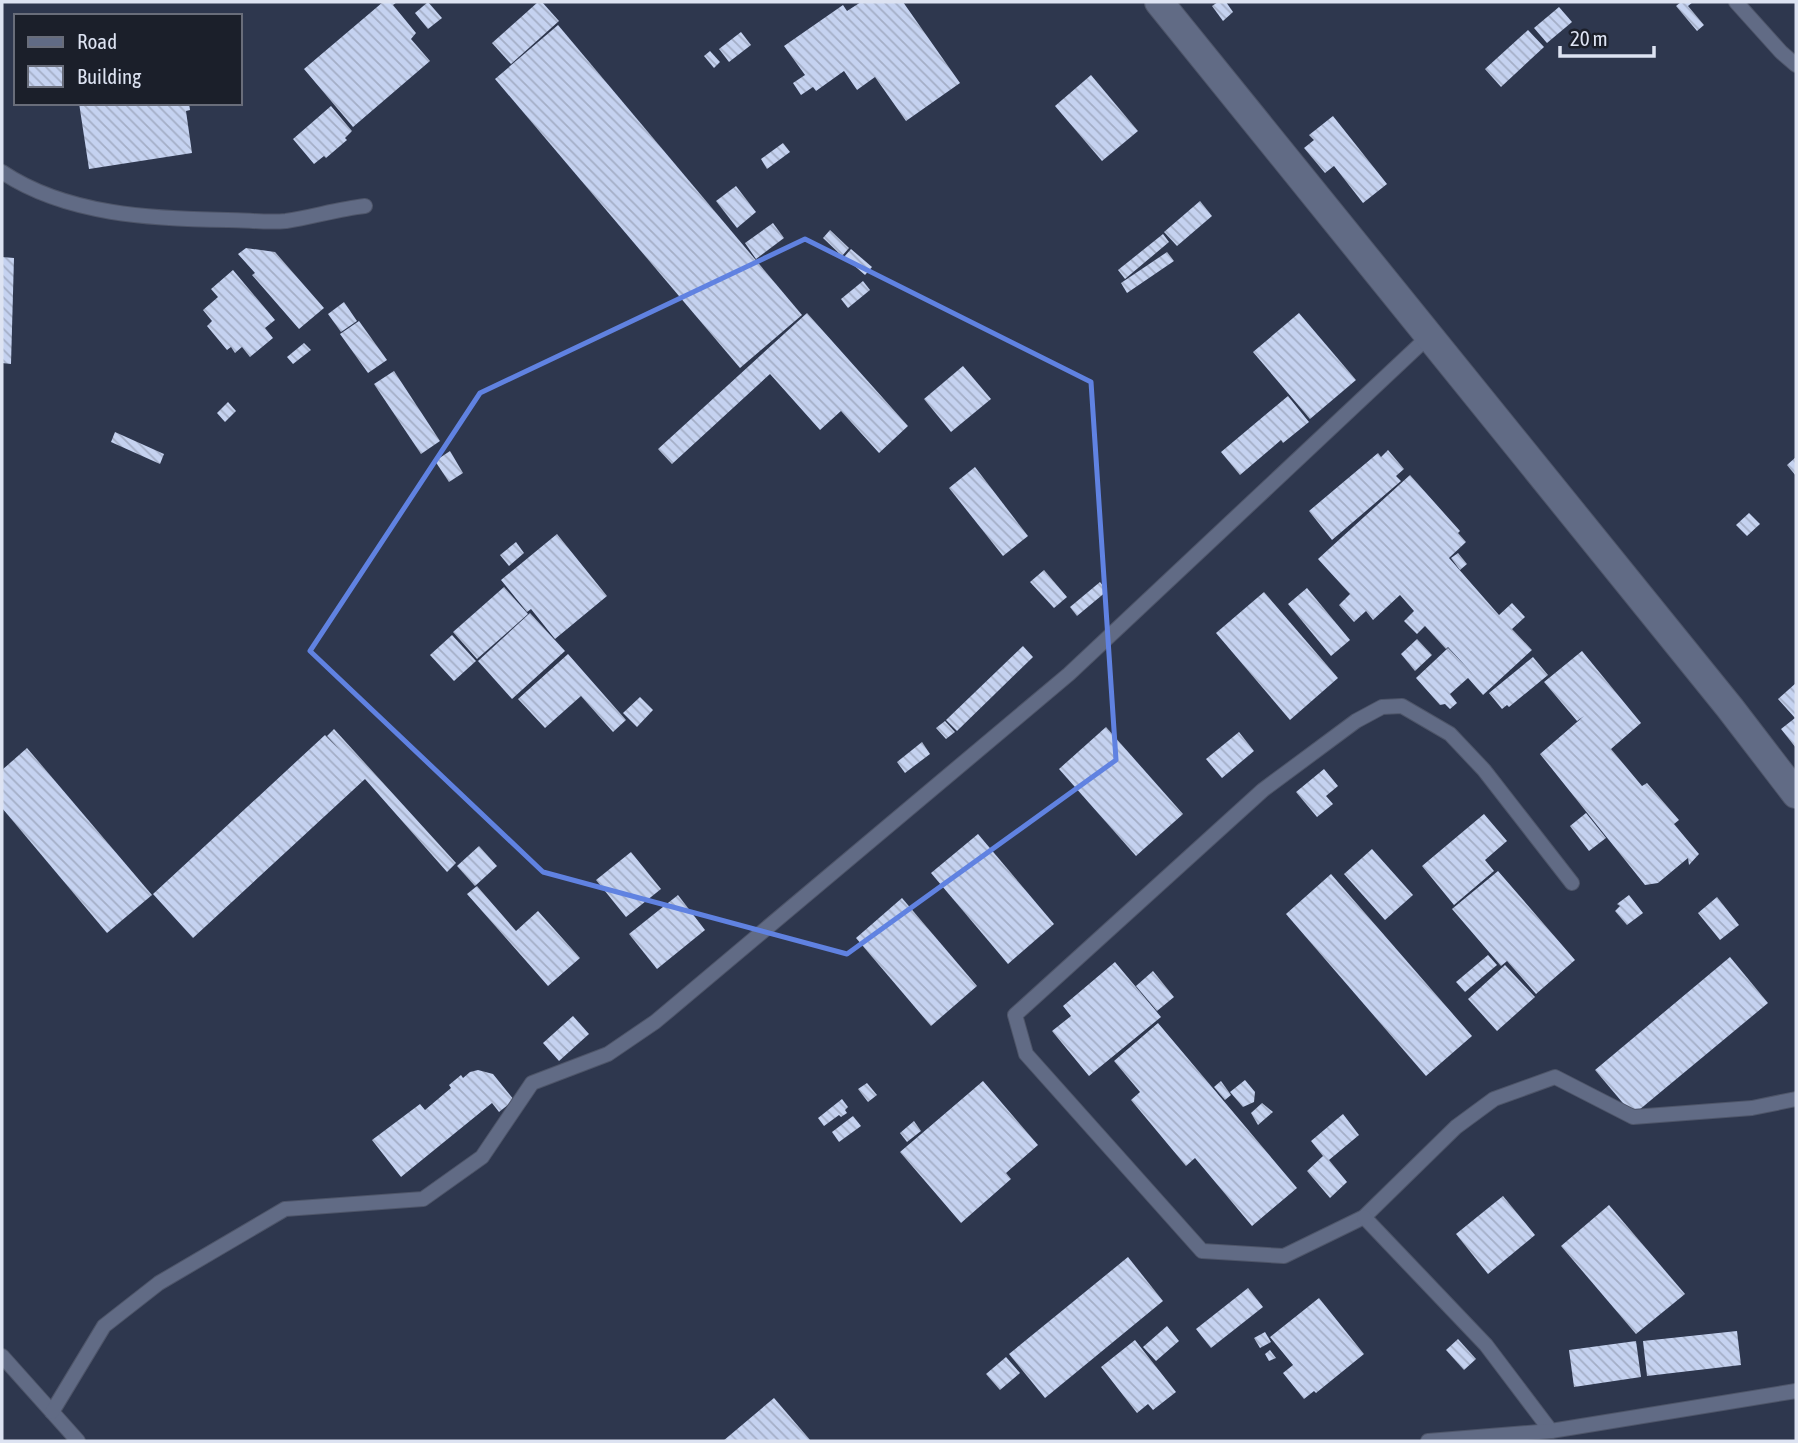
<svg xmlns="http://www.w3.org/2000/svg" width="1798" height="1443" viewBox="0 0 1798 1443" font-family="'Asap Condensed',sans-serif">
	<defs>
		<pattern id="building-back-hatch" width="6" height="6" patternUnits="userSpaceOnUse" patternTransform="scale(1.75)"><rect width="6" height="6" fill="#c5d2f0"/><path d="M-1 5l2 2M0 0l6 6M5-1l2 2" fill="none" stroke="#a4aec6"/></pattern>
	</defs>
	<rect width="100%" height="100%" fill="#2e374e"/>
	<g fill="url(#building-back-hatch)">
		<polygon points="383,2 397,2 393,5 416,33 411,39 430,61 353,127 304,69"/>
		<polygon points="428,2 442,18 428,29 415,13"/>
		<polygon points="538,2 542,2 559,21 511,64 492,43"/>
		<polygon points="861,2 903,2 960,83 906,121 875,77 857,90 844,71 816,91 813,87 801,95 793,83 805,75 784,46 843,5 847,11"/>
		<polygon points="1218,2 1226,2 1233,12 1223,21 1212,6"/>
		<polygon points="1681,2 1693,2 1688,6 1704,25 1697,31 1676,6"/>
		<polygon points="1559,7 1572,22 1547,43 1534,28"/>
		<polygon points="558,25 802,315 740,368 495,79"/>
		<polygon points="1528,30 1544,47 1501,87 1485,69"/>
		<polygon points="741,32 751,45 729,62 719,49"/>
		<polygon points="710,51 720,62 714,68 704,56"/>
		<polygon points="1091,75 1138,131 1102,161 1055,106"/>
		<polygon points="79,103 189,103 190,110 186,111 192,153 89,169"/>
		<polygon points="331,106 352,131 345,138 347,140 326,158 324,156 314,164 293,139"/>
		<polygon points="1333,116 1387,184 1363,203 1334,166 1325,173 1304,148 1314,140 1309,135"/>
		<polygon points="783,143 790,152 767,169 761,159"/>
		<polygon points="736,186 756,212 737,228 716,201"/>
		<polygon points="1200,201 1212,216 1177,246 1164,232"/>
		<polygon points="773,223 784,238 756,259 745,243"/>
		<polygon points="830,230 849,248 842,256 823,238"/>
		<polygon points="1163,234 1169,242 1125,279 1118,270"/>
		<polygon points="246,248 275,252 324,308 299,329 252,275 255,273 238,254"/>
		<polygon points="851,249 872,267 865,275 844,257"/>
		<polygon points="1167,252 1174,261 1127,293 1121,283"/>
		<polygon points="2,257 14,258 11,364 2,363"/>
		<polygon points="233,270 275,320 265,328 273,338 250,357 242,347 235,353 231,347 227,350 207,326 212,321 203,310 218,297 211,289"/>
		<polygon points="863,281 870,290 848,308 841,299"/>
		<polygon points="344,302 357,321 341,332 328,314"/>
		<polygon points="807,313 908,426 879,453 841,411 820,430 770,374 672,464 658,449"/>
		<polygon points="1299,313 1356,380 1310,419 1253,352"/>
		<polygon points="359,321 387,360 368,373 340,334"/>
		<polygon points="304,343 311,350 293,364 287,357"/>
		<polygon points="963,366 991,399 951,432 924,399"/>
		<polygon points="394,371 440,441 421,454 374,384"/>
		<polygon points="1288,396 1309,422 1283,443 1281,440 1240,475 1221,452"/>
		<polygon points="228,402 236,411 225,422 217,413"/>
		<polygon points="115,432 164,454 160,464 111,442"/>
		<polygon points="1388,450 1404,469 1396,476 1401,481 1332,540 1309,511 1378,453 1381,457"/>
		<polygon points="450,451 463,473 449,482 435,461"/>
		<polygon points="1796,457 1796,476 1787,465"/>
		<polygon points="975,467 1028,536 1003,556 949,488"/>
		<polygon points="1410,475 1460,531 1458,533 1466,542 1449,558 1499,615 1512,603 1525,617 1512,629 1532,650 1483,695 1468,678 1450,694 1457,703 1450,709 1445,704 1440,705 1416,678 1448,648 1473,674 1448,647 1446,649 1425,626 1417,634 1404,621 1414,611 1400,595 1373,620 1366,611 1354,622 1339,605 1350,594 1318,559"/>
		<polygon points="1749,513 1760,524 1747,536 1736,525"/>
		<polygon points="557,534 607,596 555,639 531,609 527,612 501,580"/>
		<polygon points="516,542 524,553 509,566 500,555"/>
		<polygon points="1458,553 1467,564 1460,570 1451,558"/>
		<polygon points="1044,570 1067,597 1054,608 1030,582"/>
		<polygon points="1100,582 1107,591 1077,616 1070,607"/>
		<polygon points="504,587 528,614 477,659 453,632"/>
		<polygon points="1307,588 1350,640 1331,656 1288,604"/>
		<polygon points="1264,592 1338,678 1290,720 1216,633"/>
		<polygon points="530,613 565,651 512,699 478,661"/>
		<polygon points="452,635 476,661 454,681 430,655"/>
		<polygon points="1417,639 1432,655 1415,671 1401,654"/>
		<polygon points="1023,646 1033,657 957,731 946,720"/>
		<polygon points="1582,651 1641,723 1611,749 1642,786 1647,783 1679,820 1674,824 1699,854 1689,865 1688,858 1658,883 1645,885 1540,754 1584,716 1577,721 1544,682"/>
		<polygon points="568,654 626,720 613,732 581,696 545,728 518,699"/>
		<polygon points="1533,657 1548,675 1509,707 1507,705 1502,709 1489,693"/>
		<polygon points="1796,683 1796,748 1781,729 1795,718 1778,699"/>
		<polygon points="640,697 653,710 637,727 623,713"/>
		<polygon points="945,721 955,732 946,739 936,728"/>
		<polygon points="1106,727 1183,814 1136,856 1059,769"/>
		<polygon points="334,729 456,863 447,872 365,779 193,938 153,894 325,735 339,749 327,736"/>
		<polygon points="1239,732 1254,751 1222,778 1206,759"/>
		<polygon points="922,742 930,754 905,773 897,762"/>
		<polygon points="27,748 152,895 107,933 2,808 2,770"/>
		<polygon points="1324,769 1338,786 1326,796 1333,804 1317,817 1296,792"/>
		<polygon points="1586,813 1606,838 1589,851 1570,826"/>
		<polygon points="1484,814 1507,841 1485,860 1494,871 1454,905 1422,866"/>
		<polygon points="978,834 1054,924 1008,964 931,873"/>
		<polygon points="479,846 497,866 475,886 457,866"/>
		<polygon points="1372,849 1413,895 1385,920 1344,874"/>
		<polygon points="631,852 661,889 626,917 596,880"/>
		<polygon points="1498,871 1575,960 1536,994 1507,961 1501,966 1452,909"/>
		<polygon points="1331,874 1472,1036 1426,1076 1286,914"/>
		<polygon points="477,886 516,931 538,911 580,958 548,986 467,894"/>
		<polygon points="678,895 705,930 657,969 629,934"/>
		<polygon points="1629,895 1643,913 1627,925 1615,911 1620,906 1617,904"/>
		<polygon points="1717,897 1739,925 1720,940 1698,913"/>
		<polygon points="902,898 977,986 931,1026 856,938"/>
		<polygon points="1488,955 1497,965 1465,992 1456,982"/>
		<polygon points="1730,957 1768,1003 1633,1115 1595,1070"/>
		<polygon points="1115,962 1161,1017 1089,1076 1052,1031 1071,1016 1063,1006"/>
		<polygon points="1505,965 1535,997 1497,1031 1468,999"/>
		<polygon points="1153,971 1174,997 1157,1011 1136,986"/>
		<polygon points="573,1016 589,1034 559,1061 543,1043"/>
		<polygon points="1158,1023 1297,1188 1252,1226 1195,1158 1186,1166 1131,1100 1140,1092 1114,1061"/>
		<polygon points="478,1070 493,1074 514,1100 499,1112 492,1103 401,1177 372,1140 420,1104 425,1110 451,1088 449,1085 461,1075 463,1078 470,1072"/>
		<polygon points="1245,1080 1255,1092 1254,1102 1243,1107 1230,1092"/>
		<polygon points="983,1081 1038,1145 1006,1173 1011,1179 961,1223 900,1152"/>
		<polygon points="1221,1081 1231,1095 1225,1100 1214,1087"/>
		<polygon points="867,1083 877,1095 868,1102 858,1089"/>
		<polygon points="842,1099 848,1107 845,1110 847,1113 841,1117 839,1115 824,1126 818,1118"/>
		<polygon points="1262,1103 1273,1112 1258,1125 1251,1113"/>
		<polygon points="1343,1114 1359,1135 1329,1160 1347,1182 1330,1198 1307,1171 1323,1156 1311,1141"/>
		<polygon points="853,1116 861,1126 839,1142 832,1132"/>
		<polygon points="914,1121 921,1131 907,1142 900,1133"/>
		<polygon points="1503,1196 1535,1235 1488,1274 1456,1234"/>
		<polygon points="1609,1205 1685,1294 1636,1334 1561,1246"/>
		<polygon points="1128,1257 1163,1301 1045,1398 1009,1354"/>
		<polygon points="1248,1288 1263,1307 1211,1348 1196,1329"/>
		<polygon points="1319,1298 1364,1354 1316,1393 1314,1391 1304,1399 1283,1373 1293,1365 1270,1337"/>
		<polygon points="1167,1326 1179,1341 1156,1361 1143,1347"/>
		<polygon points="1737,1331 1741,1365 1647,1376 1643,1341"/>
		<polygon points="1265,1332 1271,1342 1260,1348 1254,1338"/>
		<polygon points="1458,1339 1476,1359 1464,1370 1446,1350"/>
		<polygon points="1135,1340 1176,1392 1153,1410 1148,1404 1137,1413 1101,1367"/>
		<polygon points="1636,1341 1641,1377 1574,1387 1569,1350"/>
		<polygon points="1270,1350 1276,1358 1269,1361 1265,1354"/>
		<polygon points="1006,1357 1020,1373 1000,1390 986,1374"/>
		<polygon points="774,1398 811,1441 723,1441"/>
	</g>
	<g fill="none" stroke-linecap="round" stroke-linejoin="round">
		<defs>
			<g id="lane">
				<polyline points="1736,2 1781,52 1796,65"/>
				<path d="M 2,172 C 66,215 153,219 228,220 C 247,220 268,223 286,221 C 313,217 338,209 365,206"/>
				<polyline points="1572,883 1484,770 1450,734 1402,706 1382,707 1356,721 1263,790 1015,1015 1026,1054 1202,1251 1284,1256 1364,1217 1456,1127 1494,1099 1555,1077 1633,1117 1752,1108 1796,1099"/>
				<polyline points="1364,1217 1486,1345 1551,1431"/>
				<polyline points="2,1356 78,1441"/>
				<polyline points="52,1412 104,1326 159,1283 285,1209 423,1199 482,1157 532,1083 608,1054 655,1022 1069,674 1429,336"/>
				<polyline points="1428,1441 1551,1431 1796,1391"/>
			</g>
			<polyline id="street" points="1159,2 1730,708 1796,794"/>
		</defs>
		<use href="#lane" stroke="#4e5569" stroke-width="16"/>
		<use href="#street" stroke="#4e5569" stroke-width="30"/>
		<use href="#lane" stroke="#616b85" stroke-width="14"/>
		<use href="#street" stroke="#616b85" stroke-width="28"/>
	</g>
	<path fill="none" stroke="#6082e1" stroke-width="5" stroke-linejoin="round" d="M 805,239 L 1091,382 L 1116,760 L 847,954 L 543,872 L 310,651 L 480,393 Z"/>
	<rect width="1798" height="1443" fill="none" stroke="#dde3f2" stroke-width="7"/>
	<rect x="14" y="14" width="228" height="91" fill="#1b1f2a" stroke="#696d7a" stroke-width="2"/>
	<rect x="28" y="37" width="35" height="10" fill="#616b85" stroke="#696d7a" stroke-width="2"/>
	<text x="77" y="49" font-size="21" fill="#dde3f2">Road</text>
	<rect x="28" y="66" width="35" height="21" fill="url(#building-back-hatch)" stroke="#696d7a" stroke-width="2"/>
	<text x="77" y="84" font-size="21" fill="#dde3f2">Building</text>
	<path d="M1560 46v10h94v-10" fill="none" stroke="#dde3f2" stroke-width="3.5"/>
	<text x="1570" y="46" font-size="21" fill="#dde3f2" stroke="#1b1f2a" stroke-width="5" paint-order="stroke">20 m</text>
</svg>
